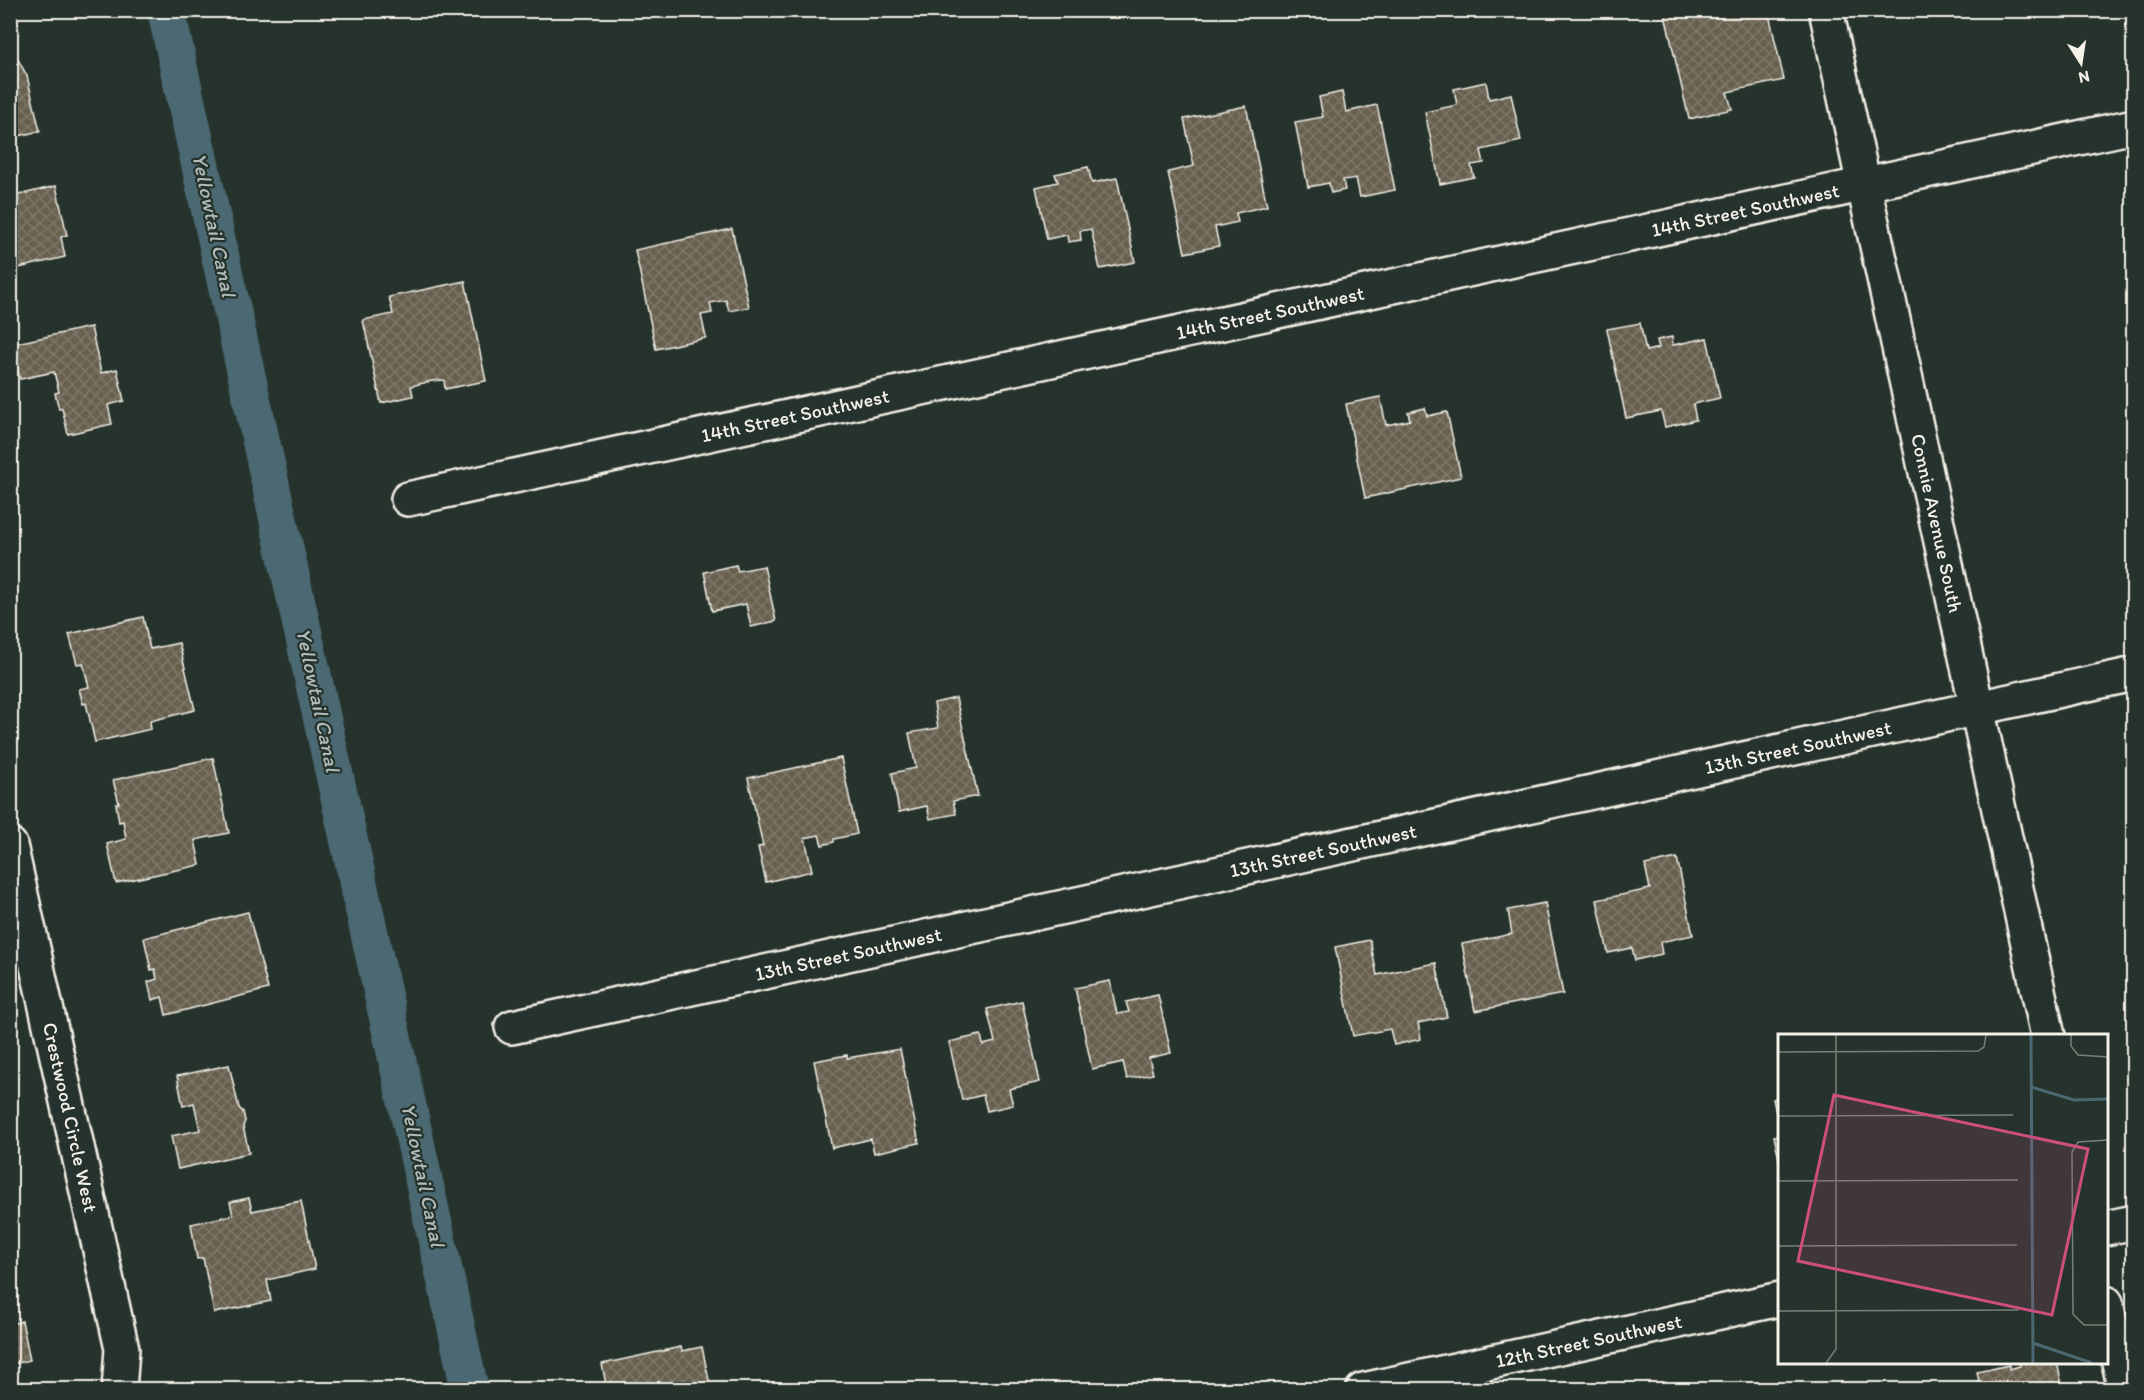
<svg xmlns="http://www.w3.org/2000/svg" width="2144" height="1400" viewBox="0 0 2144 1400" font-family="Itim,sans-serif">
	<defs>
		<pattern id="building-cross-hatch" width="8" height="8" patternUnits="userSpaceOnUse" patternTransform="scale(1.5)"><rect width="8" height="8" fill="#686150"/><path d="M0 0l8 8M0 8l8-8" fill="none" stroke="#7e7869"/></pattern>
	</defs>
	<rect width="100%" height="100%" fill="#26332d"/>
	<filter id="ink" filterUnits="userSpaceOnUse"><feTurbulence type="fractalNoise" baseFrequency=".0167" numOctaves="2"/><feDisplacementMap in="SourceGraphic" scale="12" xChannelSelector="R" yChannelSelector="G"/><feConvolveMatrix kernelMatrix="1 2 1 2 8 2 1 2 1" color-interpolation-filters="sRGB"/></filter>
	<g filter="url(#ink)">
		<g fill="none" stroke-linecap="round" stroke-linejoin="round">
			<polyline stroke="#4b6972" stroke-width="38" points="166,10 470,1390"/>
		</g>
		<g fill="url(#building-cross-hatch)" stroke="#f4f1e8" stroke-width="1.5">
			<polygon points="1684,10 1768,10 1784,80 1727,92 1732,109 1689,119 1665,15"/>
			<polygon points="10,45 27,76 40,131 10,138"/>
			<polygon points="1486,82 1489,99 1511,94 1521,141 1481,150 1484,163 1471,165 1474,177 1440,184 1425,112 1457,105 1454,89"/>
			<polygon points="1342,92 1346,112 1377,105 1395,190 1360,197 1356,178 1343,180 1345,190 1331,193 1329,183 1308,187 1295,122 1323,117 1319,97"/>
			<polygon points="1246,106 1267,206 1236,213 1238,222 1215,227 1219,246 1185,253 1168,172 1194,166 1184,119"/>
			<polygon points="1088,167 1092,183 1117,178 1135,262 1100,269 1091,229 1080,231 1081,240 1068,242 1067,235 1047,239 1036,187 1058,182 1055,174"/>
			<polygon points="56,186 67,235 61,237 65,257 10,270 10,197"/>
			<polygon points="732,229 749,307 729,311 726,300 710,303 712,313 701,315 706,338 656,349 635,250"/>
			<polygon points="465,281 486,381 445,389 444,380 432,381 411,386 413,396 381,403 363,320 393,314 389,297"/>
			<polygon points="1640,323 1646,351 1659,348 1657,340 1672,337 1673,345 1707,338 1720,398 1693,404 1696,420 1665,427 1661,411 1626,418 1607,329"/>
			<polygon points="91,327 101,373 117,369 124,401 108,405 112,424 68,434 62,408 59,409 55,393 59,392 54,372 20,379 12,344"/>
			<polygon points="1380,397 1386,425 1410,420 1408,412 1425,408 1427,416 1447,412 1461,477 1365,498 1346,404"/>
			<polygon points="736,565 738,571 764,566 776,621 751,627 746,604 712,611 704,572"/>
			<polygon points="143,617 150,649 179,643 195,710 150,721 151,729 95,742 86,703 83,704 79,689 89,687 83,663 77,664 69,634"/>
			<polygon points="956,698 978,796 953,801 956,814 930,819 927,806 899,812 892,773 916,768 909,733 938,728 934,703"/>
			<polygon points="213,758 229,833 195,840 200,865 116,883 107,844 126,839 123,821 119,822 116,804 119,803 113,780"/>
			<polygon points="841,758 857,834 834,839 834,842 822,845 819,835 805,838 812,871 766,882 758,847 763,846 748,778"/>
			<polygon points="1677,858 1693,935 1660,942 1662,954 1635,960 1632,948 1608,953 1597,900 1650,889 1645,865"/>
			<polygon points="1545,903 1563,994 1475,1011 1462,944 1512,934 1508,910"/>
			<polygon points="248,912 268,989 166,1015 162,997 152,1000 148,982 157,979 155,969 151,970 144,938"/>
			<polygon points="1370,940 1377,975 1436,963 1447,1017 1418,1023 1421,1039 1394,1045 1390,1029 1353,1036 1335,947"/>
			<polygon points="1110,981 1117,1014 1129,1012 1126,1002 1158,995 1171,1053 1149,1058 1153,1074 1127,1079 1123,1062 1092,1069 1075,988"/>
			<polygon points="1022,1001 1040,1082 1009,1089 1013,1105 987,1111 983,1095 962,1100 949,1042 981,1035 983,1045 995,1042 987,1009"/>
			<polygon points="900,1049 919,1143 874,1153 871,1139 832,1148 814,1061 847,1055 847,1058"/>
			<polygon points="229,1065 239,1108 243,1112 245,1121 243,1126 249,1153 178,1169 171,1136 200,1130 194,1103 183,1106 177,1076"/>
			<polygon points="1780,1097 1780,1131 1773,1099"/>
			<polygon points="1780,1135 1780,1163 1774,1136"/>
			<polygon points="249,1198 252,1211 301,1201 315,1269 267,1280 271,1301 214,1313 203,1258 197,1259 191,1224 233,1215 230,1202"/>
			<polygon points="10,1302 15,1323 22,1321 30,1360 10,1365"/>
			<polygon points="681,1347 682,1351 702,1347 711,1390 607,1390 602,1364"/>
			<polygon points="2020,1362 2057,1362 2063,1390 1981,1390 1977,1372 2009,1365 2009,1369 2020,1366"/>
		</g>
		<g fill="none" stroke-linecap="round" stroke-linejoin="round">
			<defs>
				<g id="minor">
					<path id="s1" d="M 1826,10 L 2048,1036"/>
					<path id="s2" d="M 408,499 L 2134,126"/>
					<path id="s3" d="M 10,845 L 122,1349 L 119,1390"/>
					<path id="s4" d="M 512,1027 L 2134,674"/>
					<polyline points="2106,1228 2134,1222"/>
					<polyline points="2106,1303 2125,1390"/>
					<path id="s5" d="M 1363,1390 L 1780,1299"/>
				</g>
			</defs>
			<use href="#minor" stroke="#f4f1e8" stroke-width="38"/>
			<use href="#minor" stroke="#26332d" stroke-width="33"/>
		</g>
	</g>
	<g text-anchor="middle" stroke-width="4.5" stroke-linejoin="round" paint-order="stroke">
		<g font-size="20" fill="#f4f1e8" stroke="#26332d">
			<text dy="7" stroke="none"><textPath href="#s2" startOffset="1368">14th Street Southwest</textPath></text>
			<text dy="7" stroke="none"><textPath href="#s2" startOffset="882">14th Street Southwest</textPath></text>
			<text dy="7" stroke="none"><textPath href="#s2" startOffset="396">14th Street Southwest</textPath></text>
			<text dy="7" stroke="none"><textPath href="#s1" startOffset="525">Connie Avenue South</textPath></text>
			<text dy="7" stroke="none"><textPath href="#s4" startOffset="1316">13th Street Southwest</textPath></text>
			<text dy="7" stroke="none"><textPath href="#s4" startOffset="830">13th Street Southwest</textPath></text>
			<text dy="7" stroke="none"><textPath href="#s4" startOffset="344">13th Street Southwest</textPath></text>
			<text dy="7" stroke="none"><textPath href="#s3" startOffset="279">Crestwood Circle West</textPath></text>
			<text dy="7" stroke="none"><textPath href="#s5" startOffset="231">12th Street Southwest</textPath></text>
		</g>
		<g font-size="21" font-style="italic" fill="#b0bbb9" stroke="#26332d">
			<text transform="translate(214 225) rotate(78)" y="7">Yellowtail Canal</text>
			<text transform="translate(318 700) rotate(78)" y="7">Yellowtail Canal</text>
			<text transform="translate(423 1175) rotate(78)" y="7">Yellowtail Canal</text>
		</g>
	</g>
	<g transform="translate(1778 1034)">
		<rect width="330" height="330" fill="#26332d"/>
		<path fill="none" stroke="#4b6972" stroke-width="3" d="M 253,1 L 255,329M 253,53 L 296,66 L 330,65M 255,309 L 314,329"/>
		<path fill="none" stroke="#787f78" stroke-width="1.5" d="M 293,1 L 293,12 L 300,21 L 330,23M 0,18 L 200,17 L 206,13 L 208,1M 0,82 L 235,81M 330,106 L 300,108 L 294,118 L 295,280 L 306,291 L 330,291M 0,147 L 240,146M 0,212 L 239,211M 0,277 L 241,276M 48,329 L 58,315 L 58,1"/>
		<path fill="#ce4e7e" fill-opacity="0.15" stroke="#ce4e7e" stroke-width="3" d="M 56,61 L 310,115 L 274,281 L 20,227 Z"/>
		<rect width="330" height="330" fill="none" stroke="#f4f1e8" stroke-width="3"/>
	</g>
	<rect width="2144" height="1400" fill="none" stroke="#26332d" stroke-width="36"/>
	<rect x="18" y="18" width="2108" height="1364" fill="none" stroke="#f4f1e8" stroke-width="2" filter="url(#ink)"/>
	<g transform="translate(2081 63) rotate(168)" stroke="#26332d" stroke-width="4.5" paint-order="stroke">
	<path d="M0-4.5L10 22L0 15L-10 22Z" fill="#f4f1e8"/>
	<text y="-9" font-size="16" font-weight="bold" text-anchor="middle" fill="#f4f1e8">N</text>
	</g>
</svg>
